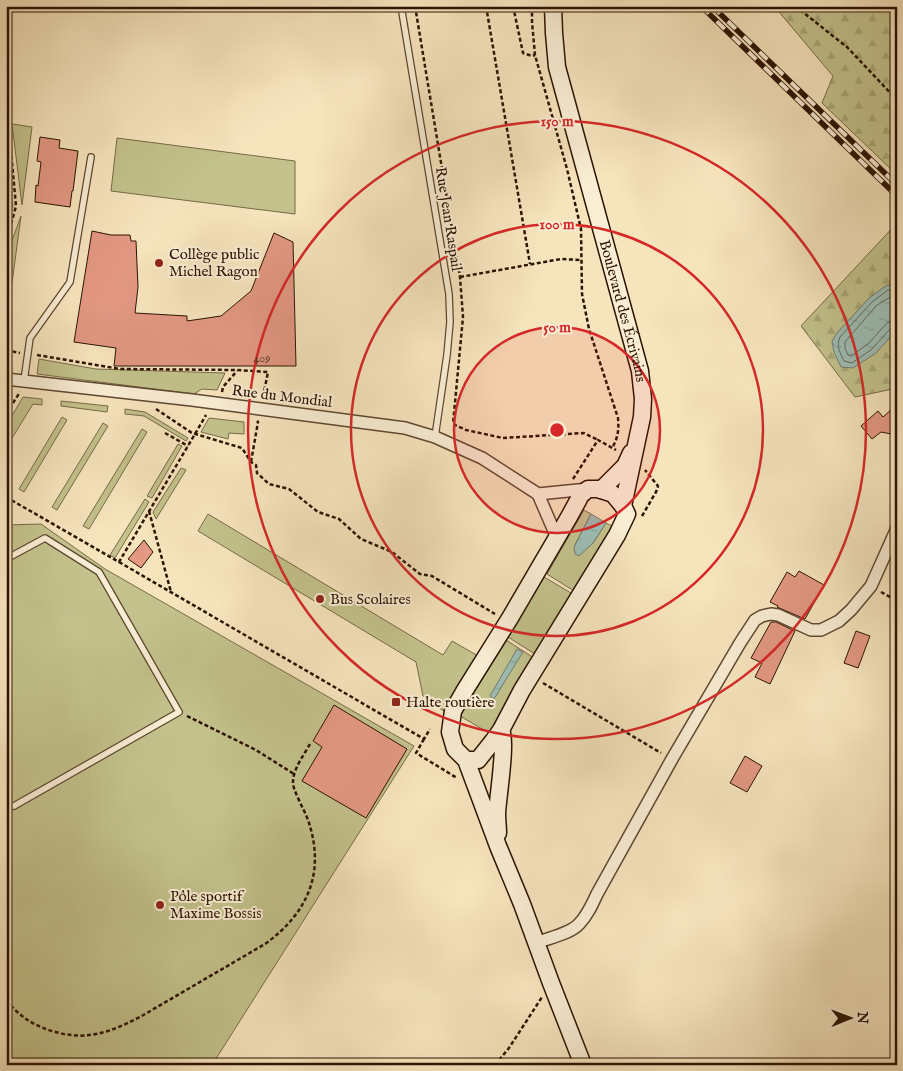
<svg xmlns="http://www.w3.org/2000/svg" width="903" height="1071" viewBox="0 0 903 1071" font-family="'IM FELL English',serif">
	<defs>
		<pattern id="forest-firs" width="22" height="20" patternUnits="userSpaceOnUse" patternTransform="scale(1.25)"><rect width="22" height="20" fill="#c3c28c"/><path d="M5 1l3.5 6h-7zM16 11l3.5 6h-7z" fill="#a8a677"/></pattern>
		<pattern id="water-ripples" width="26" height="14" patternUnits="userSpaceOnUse" patternTransform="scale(1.25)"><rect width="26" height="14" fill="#9dbeb5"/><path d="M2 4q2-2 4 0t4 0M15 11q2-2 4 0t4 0" fill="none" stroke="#87a29a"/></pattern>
	</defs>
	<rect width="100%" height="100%" fill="#f6e4bd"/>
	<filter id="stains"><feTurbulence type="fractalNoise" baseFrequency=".004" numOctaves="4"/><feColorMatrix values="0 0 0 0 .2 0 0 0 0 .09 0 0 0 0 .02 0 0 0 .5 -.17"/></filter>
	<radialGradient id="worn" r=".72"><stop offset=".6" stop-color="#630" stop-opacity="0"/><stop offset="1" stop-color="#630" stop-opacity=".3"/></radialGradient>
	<g fill="#c3c28c" stroke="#786a46">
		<polygon points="12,124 32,127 22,205"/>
		<polygon points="117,138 295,161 295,214 111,191"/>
		<polygon points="6,139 13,206 6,227"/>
		<polygon points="21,216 6,328 6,257"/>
		<polygon points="39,359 96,369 225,373 217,390 202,389 194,394 37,374"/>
		<polygon points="23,397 42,399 42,405 33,404 6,448 6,426"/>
		<polygon points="61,401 108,406 107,412 61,406"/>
		<polygon points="125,409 145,412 188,438 186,441 144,416 125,414"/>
		<polygon points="62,417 67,420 24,492 19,489"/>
		<polygon points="209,418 244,422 244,434 229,433 228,439 201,432"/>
		<polygon points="103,423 108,426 57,510 52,507"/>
		<polygon points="142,429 147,432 89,529 83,526"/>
		<polygon points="178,444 182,446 152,498 147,496"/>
		<polygon points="181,468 186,470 156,519 153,512"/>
		<polygon points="145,499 149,502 115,558 110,555"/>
		<polygon points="584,510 591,514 575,545 593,543 606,523 612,526 574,591 547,574"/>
		<polygon points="208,514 443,655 452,641 480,657 448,713 430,703 423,696 416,662 198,531"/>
		<polygon points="41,524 105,569 414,746 212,1065 6,1065 6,525"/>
		<polygon points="544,577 571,593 535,654 508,637"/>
		<polygon points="506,640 534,658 489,733 460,716"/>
	</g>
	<g fill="url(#forest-firs)" stroke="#786a46">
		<polygon points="774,6 897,6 897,175 822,103 833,76"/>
		<polygon points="897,223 897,388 855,397 801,326"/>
	</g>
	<g fill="url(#water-ripples)" stroke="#707a6d">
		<polygon points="887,285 897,286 897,330 876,353 853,368 841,367 834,352 832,341 837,333 869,298"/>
		<polygon points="591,514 606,523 593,543 579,556 575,554 574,547"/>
		<polygon points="517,649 523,652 494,699 490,696"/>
	</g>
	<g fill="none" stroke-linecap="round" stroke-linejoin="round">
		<g stroke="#64685b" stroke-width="1">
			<path d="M 897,291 L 888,290 L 872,302 L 840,337 C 836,346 840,353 844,361 L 852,363 L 872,349 L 891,328 L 897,327"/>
			<polyline points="897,297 890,297 876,306 845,342 845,348 848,355 851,356 868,344 887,323 892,321 897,320"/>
		</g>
	</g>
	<g fill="#e39883" stroke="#2c1301">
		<polygon points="40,137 60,140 59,148 78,151 73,191 72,191 70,207 35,202 36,185 38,186 41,162 37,161"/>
		<polygon points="92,231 111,235 130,235 131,241 136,241 138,287 135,313 187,316 187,321 221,316 251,291 274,233 293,242 296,366 114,366 116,348 74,342"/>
		<polygon points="892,409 897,415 897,429 891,434 881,432 872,439 861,426 878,411 883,417"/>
		<polygon points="144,540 153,552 141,568 128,559"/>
		<polygon points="799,571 824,585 805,619 777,607 778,606 770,602 787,572 795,577"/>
		<polygon points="771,622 776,622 795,631 770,684 755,677 762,663 751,658"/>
		<polygon points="856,631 870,636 858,668 844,663"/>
		<polygon points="334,705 407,749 366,818 302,781 322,747 313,741"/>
		<polygon points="745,756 762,766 747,792 730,783"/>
	</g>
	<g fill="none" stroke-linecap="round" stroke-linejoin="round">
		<defs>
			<g id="service">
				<polyline points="401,6 449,294 450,322 447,355 435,437"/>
				<polyline points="24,381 30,338 70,282 91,157"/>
				<polyline points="6,559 45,538 99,572 179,712 14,806"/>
			</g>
			<g id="minor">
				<polyline points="6,379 192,400 405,428 435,437 482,458 538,494 557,538"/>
				<polyline points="538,494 588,489"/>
				<path d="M 536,943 C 548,938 570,934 579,924 C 587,916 592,905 597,894 L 672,759 L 740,643 L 755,620 L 762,616 L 771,614 L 778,615 L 811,630 L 821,630 L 839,621 L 851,610 L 871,586 L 897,528"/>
			</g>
			<g id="secondary">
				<path id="s1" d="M 553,6 L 554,33 L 557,67 L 640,371 L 643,399 L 642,417 L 623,506"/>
				<polyline points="601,490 625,466 631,453"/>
				<polyline points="466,760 478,760 493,741 501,730 522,690 617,535 627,514 623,506 613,494 598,489 588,489 581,495 569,517 510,618 465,690 453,711 450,732 455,749 466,760 498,846 522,904 551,983 583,1065"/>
				<path d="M 498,833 C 498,827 497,820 497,813 C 498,796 507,741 501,730"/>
			</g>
		</defs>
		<use href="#service" stroke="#5e4730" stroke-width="8"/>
		<use href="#minor" stroke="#5e4730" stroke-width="14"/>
		<use href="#secondary" stroke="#2c1301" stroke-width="19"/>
		<g stroke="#2c1301" stroke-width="2.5" stroke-dasharray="4 2.5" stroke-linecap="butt">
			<polyline points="415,6 460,277 463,317 453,424 466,430 503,438 584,433 598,440"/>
			<polyline points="486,6 530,264"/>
			<polyline points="513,6 523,53 532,56 535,55"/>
			<path d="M 532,6 L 532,22 L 535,55 L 567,169 L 581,229 L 582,294 L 589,329 L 618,418 C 619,430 618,438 612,448"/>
			<polyline points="795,6 847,47 897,100"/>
			<polyline points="6,119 8,119 16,206 6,243"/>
			<polyline points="460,277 561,259 581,260"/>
			<polyline points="6,350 20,353"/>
			<polyline points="37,355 120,369 238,370 268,372 263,397"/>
			<polyline points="222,392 223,387 237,371"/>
			<polyline points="156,409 192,433 242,448 251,462 256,465 257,473 269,484 289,489 318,512 339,519 361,539 392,552 420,574 432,576 495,614"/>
			<polyline points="6,414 20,392"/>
			<polyline points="165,433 188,446"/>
			<polyline points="251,462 258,422 257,421"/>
			<polyline points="573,479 598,440 616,450"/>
			<polyline points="6,497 119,562 195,434 206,415"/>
			<polyline points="149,511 171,592"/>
			<polyline points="642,516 656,492 658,486 645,470"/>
			<polyline points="119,562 424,739 430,729"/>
			<polyline points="881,592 897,601"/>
			<polyline points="543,683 661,753"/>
			<polyline points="187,716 256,750 294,774"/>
			<polyline points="424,739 416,753 457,778"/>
			<path d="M 6,1001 C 12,1007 19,1014 26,1019 C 42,1030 70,1038 89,1035 C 108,1033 124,1025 140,1017 L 265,944 C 308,913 326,872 308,820 C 305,811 292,789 293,782 C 293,769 304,755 310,744"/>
			<polyline points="495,1065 509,1048 542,997"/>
		</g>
		<use href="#service" stroke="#f9edd4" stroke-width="5.5"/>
		<use href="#minor" stroke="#f9edd4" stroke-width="11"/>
		<use href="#secondary" stroke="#f9edd4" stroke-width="16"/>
		<defs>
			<g id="rail">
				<polyline points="701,6 897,196"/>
				<polyline points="712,6 892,180"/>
			</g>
		</defs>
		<use href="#rail" stroke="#2c1301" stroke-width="5.5"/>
		<use href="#rail" stroke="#f9edd4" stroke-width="4" stroke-dasharray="11" stroke-linecap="butt"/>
	</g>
	<circle cx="557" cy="430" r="103" fill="#d62828" fill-opacity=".12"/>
	<g fill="none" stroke="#d62828" stroke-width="2.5">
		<circle cx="557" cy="430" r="103"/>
		<circle cx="557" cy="430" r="206"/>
		<circle cx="557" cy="430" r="309"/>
	</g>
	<g fill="#8f2418" stroke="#f9edd4" stroke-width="2">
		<circle cx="159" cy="263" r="5"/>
		<circle cx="320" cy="599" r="5"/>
		<rect x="391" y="697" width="10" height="10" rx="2.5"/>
		<circle cx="160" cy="905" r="5"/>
	</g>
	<g text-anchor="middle" stroke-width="4" stroke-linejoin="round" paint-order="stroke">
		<g font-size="12" fill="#5a3422">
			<text x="262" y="362">409</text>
		</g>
		<g font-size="15" fill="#2c1301" stroke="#f9edd4">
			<text transform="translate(449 219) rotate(81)" y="5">Rue Jean Raspail</text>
			<text dy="5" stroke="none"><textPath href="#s1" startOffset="314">Boulevard des Écrivains</textPath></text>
			<text transform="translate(282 396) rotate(7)" y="5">Rue du Mondial</text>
		</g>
		<g font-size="15" fill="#2c1301" stroke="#f9edd4" text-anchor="start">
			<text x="169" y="259">Collège public<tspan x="169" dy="17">Michel Ragon</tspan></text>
			<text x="330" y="604">Bus Scolaires</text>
			<text x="406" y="707">Halte routière</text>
			<text x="170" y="901">Pôle sportif<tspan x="170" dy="17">Maxime Bossis</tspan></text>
		</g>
	</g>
	<circle cx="557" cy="430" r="8" fill="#d62828" stroke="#f9edd4" stroke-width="2.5"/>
	<g font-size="15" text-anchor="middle" font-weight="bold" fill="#d62828" stroke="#f9edd4" stroke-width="4" stroke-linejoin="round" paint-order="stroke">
		<text x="557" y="126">150 m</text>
		<text x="557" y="229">100 m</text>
		<text x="557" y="332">50 m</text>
	</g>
	<rect width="903" height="1071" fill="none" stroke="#f6e4bd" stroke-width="25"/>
	<rect x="8" y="8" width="888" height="1056" fill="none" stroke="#2c1301" stroke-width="2.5"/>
	<rect x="12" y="12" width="878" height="1046" fill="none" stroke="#2c1301"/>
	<g transform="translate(850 1018) rotate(89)" stroke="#f9edd4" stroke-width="4" paint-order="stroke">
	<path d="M0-4L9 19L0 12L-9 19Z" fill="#2c1301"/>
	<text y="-8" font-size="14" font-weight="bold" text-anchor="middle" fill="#2c1301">N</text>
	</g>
	<rect width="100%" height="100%" filter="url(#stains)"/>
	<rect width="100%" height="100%" fill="url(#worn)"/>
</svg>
